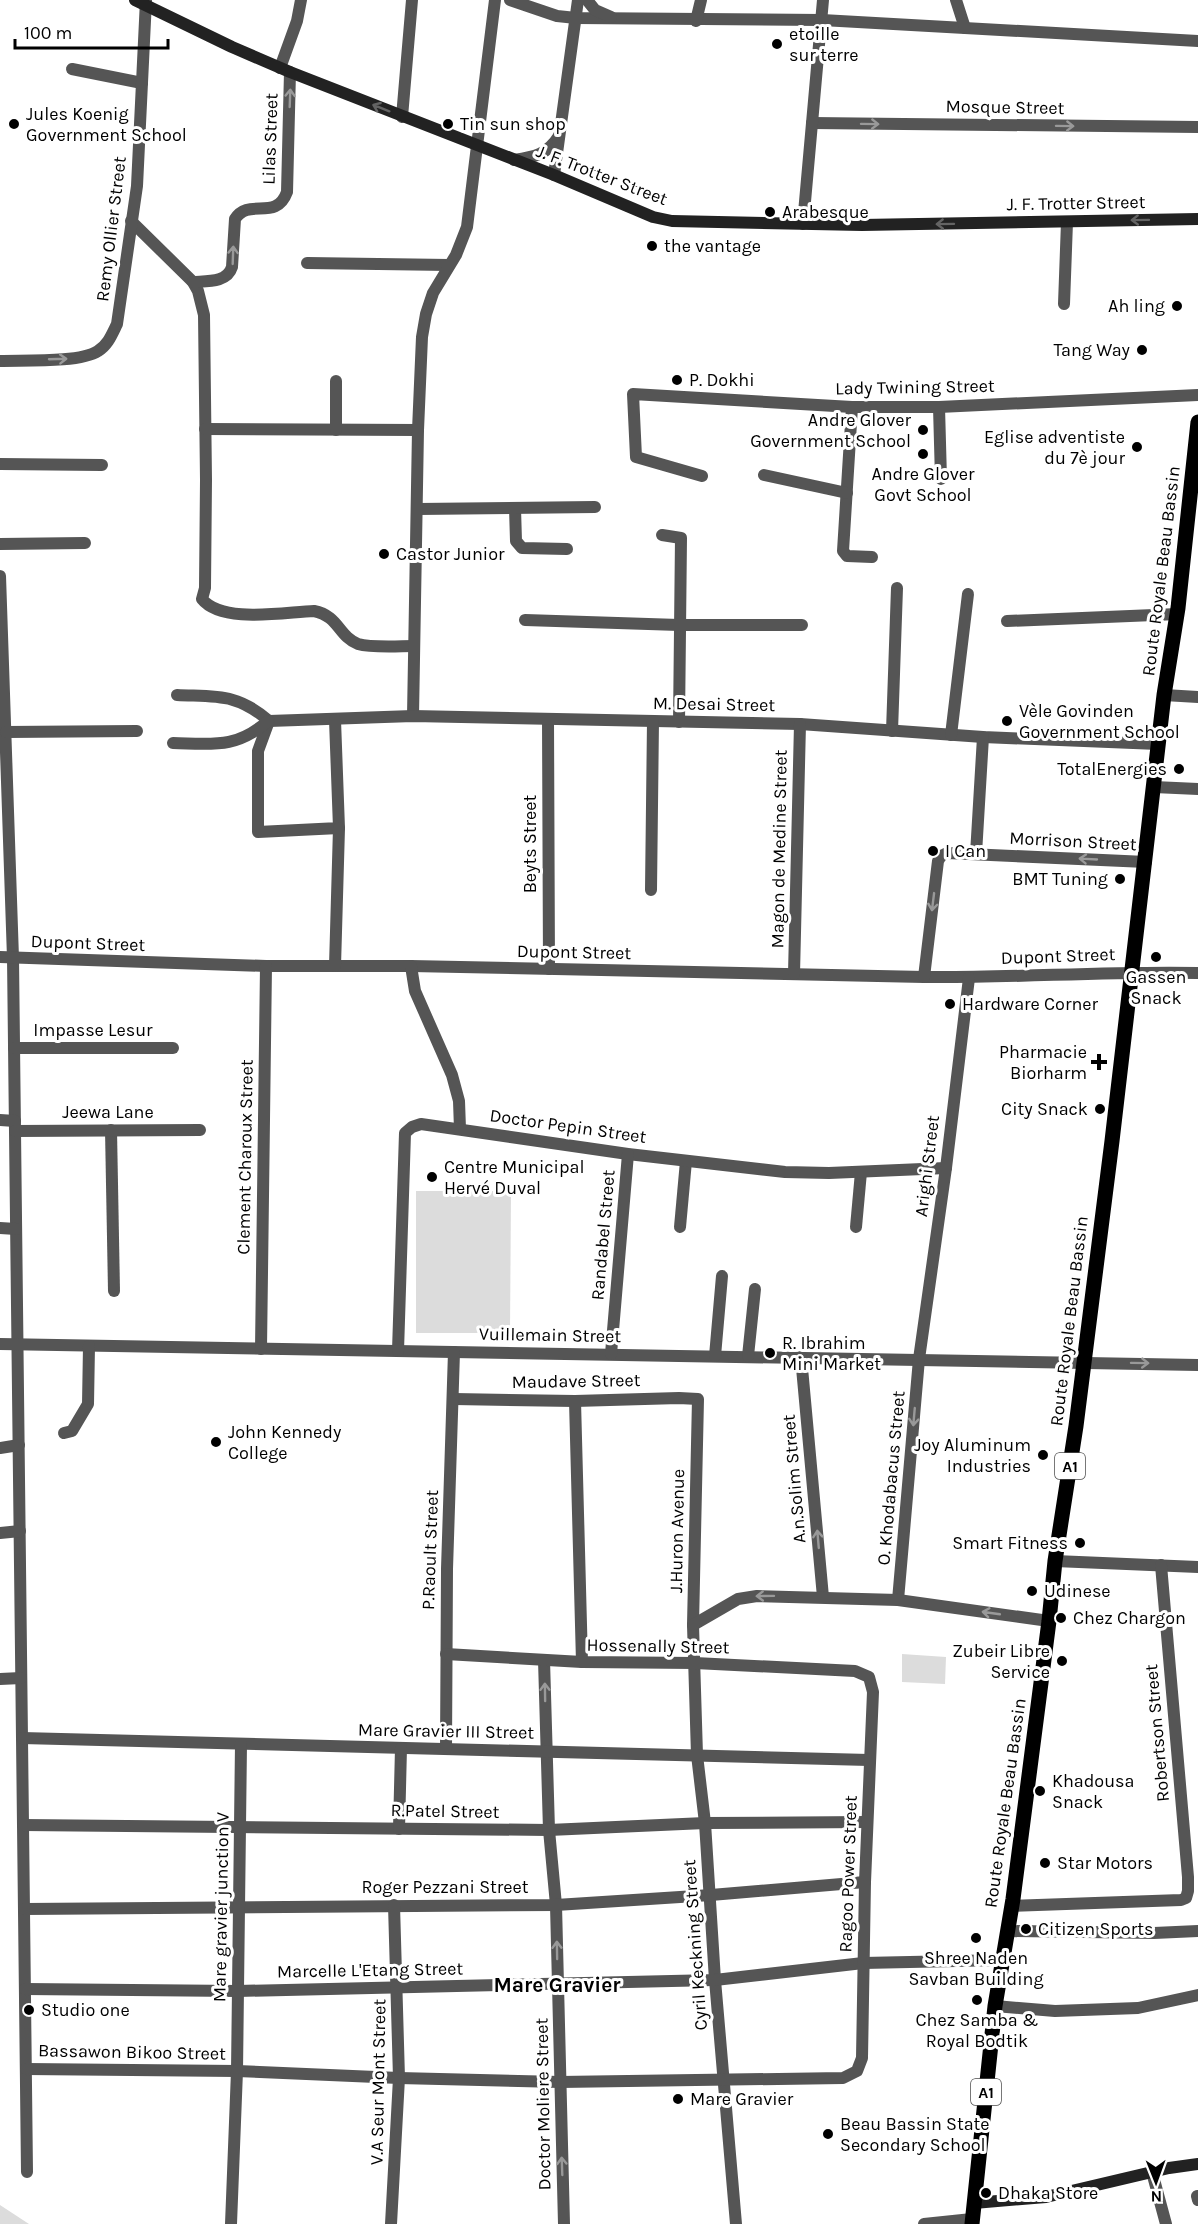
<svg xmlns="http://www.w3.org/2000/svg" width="1198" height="2224" viewBox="0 0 1198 2224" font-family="Karla,sans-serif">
	<rect width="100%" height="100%" fill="#fff"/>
	<g fill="#dcdcdc">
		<polygon points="416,1191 511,1191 510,1333 416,1333"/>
		<polygon points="902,1654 946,1657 945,1684 902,1682"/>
		<polygon points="0,2205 29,2224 0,2224"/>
	</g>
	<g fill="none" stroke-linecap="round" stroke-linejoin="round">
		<g stroke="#555" stroke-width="12">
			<polyline points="510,0 557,16 576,18 822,20 1198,41"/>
			<polyline points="587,0 595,10 611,17"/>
			<polyline points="956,0 965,28"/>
			<polyline points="696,21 701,0"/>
			<polyline points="280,68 297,21 301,0"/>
			<polyline points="72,69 142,83"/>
			<polyline points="402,117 412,0"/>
			<polyline points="812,123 1198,127"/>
			<path d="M 514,160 C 534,157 547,155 559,136"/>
			<polyline points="554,175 578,0"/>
			<path d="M 131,221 L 193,282 L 198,291 L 204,315 L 206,480 L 205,588 L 202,599 C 222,624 284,612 314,611 C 339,616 338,636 358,644 C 372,648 399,646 414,646"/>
			<polyline points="803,224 823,0"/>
			<polyline points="307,263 449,265"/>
			<path d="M 193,282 C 207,281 227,283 232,267 L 235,219 C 249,197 276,222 287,192 L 290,72"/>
			<polyline points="1064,304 1067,222"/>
			<path d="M 0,361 C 23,360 80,363 98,351 C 108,345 112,334 117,324 L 137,186 L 146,0"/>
			<polyline points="852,407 843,551 847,556 872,557"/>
			<polyline points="939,407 941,479"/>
			<polyline points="205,429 418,430"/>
			<polyline points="336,430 336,381"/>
			<polyline points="0,464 102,465"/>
			<polyline points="764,475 847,493"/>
			<polyline points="702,476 636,457 633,394 852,407 939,407 1198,395"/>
			<polyline points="515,508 516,541 522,548 567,549"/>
			<polyline points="418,509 595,507"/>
			<polyline points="662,535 681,538 679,722"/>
			<polyline points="0,544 85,543"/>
			<polyline points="0,576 13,958 27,2172"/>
			<polyline points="525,620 679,625 802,625"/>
			<polyline points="1007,621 1178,614"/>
			<path d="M 177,695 C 217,697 237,693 269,721"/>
			<polyline points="1164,695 1198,697"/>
			<polyline points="413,716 418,430 422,337 426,314 433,293 456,255 467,227 495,0"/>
			<polyline points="548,719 549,969"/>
			<polyline points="269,721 413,716 800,724 983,737 1158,744"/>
			<polyline points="269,721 258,751 258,832 339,828 335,720"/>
			<polyline points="892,731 897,588"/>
			<polyline points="6,732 137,731"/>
			<polyline points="951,735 968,594"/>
			<path d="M 173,743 C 213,744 236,749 268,721"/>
			<polyline points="1154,787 1198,789"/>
			<polyline points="976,854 983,737"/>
			<polyline points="651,890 653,721"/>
			<path d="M 0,957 L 266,966 L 411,966 L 924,977 C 1016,978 1107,971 1198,973"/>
			<polyline points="335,966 339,828"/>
			<polyline points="411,966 415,991 452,1075 459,1101 460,1129"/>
			<polyline points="794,974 800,724"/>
			<polyline points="924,977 938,861 941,856 947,853 1146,862"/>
			<polyline points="14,1048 173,1048"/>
			<polyline points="0,1120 15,1121"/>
			<polyline points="111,1130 114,1291"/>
			<polyline points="15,1131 200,1130"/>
			<polyline points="680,1227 686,1161"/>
			<polyline points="856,1227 861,1172"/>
			<polyline points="0,1228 16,1229"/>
			<polyline points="0,1344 1198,1365"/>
			<polyline points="261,1349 266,966"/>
			<polyline points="398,1351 405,1133 412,1127 421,1124 628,1154 785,1172 829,1173 946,1168"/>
			<polyline points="611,1354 628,1154"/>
			<polyline points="715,1356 722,1276"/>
			<polyline points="748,1356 755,1289"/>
			<polyline points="801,1357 823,1597"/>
			<polyline points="454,1399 575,1401 679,1398 698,1399 693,1625 697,1755 705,1823 715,1980 736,2224"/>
			<polyline points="575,1401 582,1662"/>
			<polyline points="64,1433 72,1431 88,1404 89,1346"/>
			<polyline points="0,1448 19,1445"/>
			<polyline points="0,1533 20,1531"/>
			<polyline points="1055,1561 1198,1567"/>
			<polyline points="898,1600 919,1359 946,1168 969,978"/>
			<polyline points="693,1625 738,1599 757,1596 898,1600 1049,1621"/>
			<polyline points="544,1660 549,1830 556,1905 564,2224"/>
			<polyline points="0,1679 21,1678"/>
			<polyline points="22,1738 869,1760"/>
			<polyline points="446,1749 447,1569 454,1352"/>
			<polyline points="23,1825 549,1830 705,1823 867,1822"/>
			<polyline points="399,1829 401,1748"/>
			<polyline points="1012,1906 1181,1900 1186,1898 1188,1891 1188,1877 1161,1565"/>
			<polyline points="24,1909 556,1905 711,1895 865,1882"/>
			<polyline points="1007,1931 1154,1933 1198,1931"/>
			<polyline points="25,1989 238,1991 715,1980 863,1963 1003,1960"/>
			<polyline points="995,2006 1055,2011 1138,2008 1198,1995"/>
			<polyline points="26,2069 237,2071 399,2078 560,2082 843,2078 857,2071 862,2058 865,1882 873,1692 869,1677 855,1671 695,1663 582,1662 446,1654"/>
			<polyline points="1152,2172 1166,2224"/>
			<polyline points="1197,2196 1198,2200"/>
			<polyline points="231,2224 237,2071 241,1744"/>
			<polyline points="391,2224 399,2078 394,1905"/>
			<polyline points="924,2224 972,2219"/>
		</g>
		<g stroke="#222" stroke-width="12">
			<polyline points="135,0 232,47 290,72 554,175 653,217 672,221 862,225 1198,219"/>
			<polyline points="974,2203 1046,2197 1169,2168 1198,2164"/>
		</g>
		<polyline stroke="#000" stroke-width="15" points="972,2224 995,2006 1013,1899 1049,1621 1055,1561 1076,1426 1112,1141 1164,695 1178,608 1198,422"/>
	</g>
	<defs><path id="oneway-shaft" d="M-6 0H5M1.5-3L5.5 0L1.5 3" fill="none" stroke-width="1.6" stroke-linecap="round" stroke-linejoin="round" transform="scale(1.5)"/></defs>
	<g stroke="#999">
		<use href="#oneway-shaft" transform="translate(290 98) rotate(-88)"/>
		<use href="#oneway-shaft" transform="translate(870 124) rotate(1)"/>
		<use href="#oneway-shaft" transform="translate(1065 126) rotate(1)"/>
		<use href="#oneway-shaft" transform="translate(233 255) rotate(-88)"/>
		<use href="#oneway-shaft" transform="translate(58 359) rotate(-2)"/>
		<use href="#oneway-shaft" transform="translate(1088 859) rotate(-177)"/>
		<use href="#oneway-shaft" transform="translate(933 902) rotate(97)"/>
		<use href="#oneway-shaft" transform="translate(1140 1363) rotate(1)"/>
		<use href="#oneway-shaft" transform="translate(914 1417) rotate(95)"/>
		<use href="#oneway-shaft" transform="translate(818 1539) rotate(-95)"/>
		<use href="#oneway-shaft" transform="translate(765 1596) rotate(179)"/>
		<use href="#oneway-shaft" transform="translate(991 1613) rotate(-172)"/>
		<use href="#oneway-shaft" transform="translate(545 1692) rotate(-91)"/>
		<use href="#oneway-shaft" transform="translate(557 1950) rotate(-91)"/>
		<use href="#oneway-shaft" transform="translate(562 2166) rotate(-92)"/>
	</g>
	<g stroke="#646464">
		<use href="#oneway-shaft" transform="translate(381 108) rotate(-158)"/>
		<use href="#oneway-shaft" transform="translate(1140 220) rotate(179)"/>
		<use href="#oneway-shaft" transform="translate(945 224) rotate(179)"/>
	</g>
	<g fill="#000" stroke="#fff" stroke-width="2">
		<circle cx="777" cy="44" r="6"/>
		<circle cx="14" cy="124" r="6"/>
		<circle cx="448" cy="124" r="6"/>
		<circle cx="770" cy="212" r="6"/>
		<circle cx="652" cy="246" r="6"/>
		<circle cx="1177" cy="306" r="6"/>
		<circle cx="1142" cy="350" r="6"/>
		<circle cx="677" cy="380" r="6"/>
		<circle cx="923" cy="430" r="6"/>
		<circle cx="1137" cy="447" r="6"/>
		<circle cx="923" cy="454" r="6"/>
		<circle cx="384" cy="554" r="6"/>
		<circle cx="1007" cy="721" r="6"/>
		<circle cx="1179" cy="769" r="6"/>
		<circle cx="933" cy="851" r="6"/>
		<circle cx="1120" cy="879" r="6"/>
		<circle cx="1156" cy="957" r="6"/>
		<circle cx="950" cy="1004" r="6"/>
		<path d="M1096 1053h6v6h6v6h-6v6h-6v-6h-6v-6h6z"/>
		<circle cx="1100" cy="1109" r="6"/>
		<circle cx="432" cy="1177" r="6"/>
		<circle cx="770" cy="1353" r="6"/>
		<circle cx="216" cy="1442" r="6"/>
		<circle cx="1043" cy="1455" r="6"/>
		<circle cx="1080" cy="1543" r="6"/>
		<circle cx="1032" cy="1591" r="6"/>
		<circle cx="1061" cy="1618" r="6"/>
		<circle cx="1062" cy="1661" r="6"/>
		<circle cx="1040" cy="1791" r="6"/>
		<circle cx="1045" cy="1863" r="6"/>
		<circle cx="1026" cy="1929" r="6"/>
		<circle cx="976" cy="1938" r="6"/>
		<circle cx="977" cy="2000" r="6"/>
		<circle cx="29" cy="2010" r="6"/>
		<circle cx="678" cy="2099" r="6"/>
		<circle cx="828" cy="2134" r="6"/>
		<circle cx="986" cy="2193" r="6"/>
	</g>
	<g text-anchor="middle" stroke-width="6" stroke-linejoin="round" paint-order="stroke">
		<g fill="#fff" stroke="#4c4c4c" stroke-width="1.5">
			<rect x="1055" y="1453" width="30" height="26" rx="4.5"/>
			<rect x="971" y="2079" width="30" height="26" rx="4.5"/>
		</g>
		<g font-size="16" font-weight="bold" fill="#000">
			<text x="1070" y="1472">A1</text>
			<text x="986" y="2098">A1</text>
		</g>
		<g font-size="18" fill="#000" stroke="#fff" text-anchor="start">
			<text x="789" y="40">etoille<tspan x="789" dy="21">sur terre</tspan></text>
			<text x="26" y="120">Jules Koenig<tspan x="26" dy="21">Government School</tspan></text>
			<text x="460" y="130">Tin sun shop</text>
			<text x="782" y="218">Arabesque</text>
			<text x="664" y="252">the vantage</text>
			<text x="1165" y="312" text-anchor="end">Ah ling</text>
			<text x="1130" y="356" text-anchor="end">Tang Way</text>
			<text x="689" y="386">P. Dokhi</text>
			<text x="911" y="426" text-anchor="end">Andre Glover<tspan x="911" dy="21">Government School</tspan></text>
			<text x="1125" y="443" text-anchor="end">Eglise adventiste<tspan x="1125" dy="21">du 7è jour</tspan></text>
			<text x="923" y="480" text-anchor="middle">Andre Glover<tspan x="923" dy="21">Govt School</tspan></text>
			<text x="396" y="560">Castor Junior</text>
			<text x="1019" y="717">Vèle Govinden<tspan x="1019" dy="21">Government School</tspan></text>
			<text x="1167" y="775" text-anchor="end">TotalEnergies</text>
			<text x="945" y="857">I Can</text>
			<text x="1108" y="885" text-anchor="end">BMT Tuning</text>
			<text x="1156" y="983" text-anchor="middle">Gassen<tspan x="1156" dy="21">Snack</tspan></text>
			<text x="962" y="1010">Hardware Corner</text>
			<text x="1087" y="1058" text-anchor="end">Pharmacie<tspan x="1087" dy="21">Biorharm</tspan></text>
			<text x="1088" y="1115" text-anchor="end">City Snack</text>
			<text x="444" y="1173">Centre Municipal<tspan x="444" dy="21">Hervé Duval</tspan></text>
			<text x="782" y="1349">R. Ibrahim<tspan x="782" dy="21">Mini Market</tspan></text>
			<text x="228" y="1438">John Kennedy<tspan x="228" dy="21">College</tspan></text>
			<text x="1031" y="1451" text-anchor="end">Joy Aluminum<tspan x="1031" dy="21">Industries</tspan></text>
			<text x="1068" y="1549" text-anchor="end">Smart Fitness</text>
			<text x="1044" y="1597">Udinese</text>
			<text x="1073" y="1624">Chez Chargon</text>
			<text x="1050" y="1657" text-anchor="end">Zubeir Libre<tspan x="1050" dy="21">Service</tspan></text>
			<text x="1052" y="1787">Khadousa<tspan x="1052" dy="21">Snack</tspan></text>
			<text x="1057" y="1869">Star Motors</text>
			<text x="1038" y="1935">Citizen Sports</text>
			<text x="976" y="1964" text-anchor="middle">Shree Naden<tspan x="976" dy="21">Savban Building</tspan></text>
			<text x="41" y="2016">Studio one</text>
			<text x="977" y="2026" text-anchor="middle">Chez Samba &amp;<tspan x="977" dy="21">Royal Bodtik</tspan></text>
			<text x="690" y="2105">Mare Gravier</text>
			<text x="840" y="2130">Beau Bassin State<tspan x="840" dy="21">Secondary School</tspan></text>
			<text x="998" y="2199">Dhaka Store</text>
		</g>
		<g font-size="18" fill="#000" stroke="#fff">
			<text transform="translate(1005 107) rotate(1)" y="6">Mosque Street</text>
			<text transform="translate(270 139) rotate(-88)" y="6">Lilas Street</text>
			<text transform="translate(602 175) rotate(21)" y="6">J. F. Trotter Street</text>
			<text transform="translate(1076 203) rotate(-1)" y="6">J. F. Trotter Street</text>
			<text transform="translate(111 229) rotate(-83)" y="6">Remy Ollier Street</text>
			<text transform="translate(915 387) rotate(-1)" y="6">Lady Twining Street</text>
			<text transform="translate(1161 571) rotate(-83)" y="6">Route Royale Beau Bassin</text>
			<text transform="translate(714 704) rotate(1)" y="6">M. Desai Street</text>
			<text transform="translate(1073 841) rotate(3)" y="6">Morrison Street</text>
			<text transform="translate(530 844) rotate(-90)" y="6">Beyts Street</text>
			<text transform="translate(779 849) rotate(-89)" y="6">Magon de Medine Street</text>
			<text transform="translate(88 943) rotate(2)" y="6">Dupont Street</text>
			<text transform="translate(574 952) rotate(1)" y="6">Dupont Street</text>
			<text transform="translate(1058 956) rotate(-2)" y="6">Dupont Street</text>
			<text x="93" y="1036">Impasse Lesur</text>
			<text x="108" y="1118">Jeewa Lane</text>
			<text transform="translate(568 1126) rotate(8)" y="6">Doctor Pepin Street</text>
			<text transform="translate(245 1157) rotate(-89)" y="6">Clement Charoux Street</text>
			<text transform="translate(927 1166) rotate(-83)" y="6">Arighi Street</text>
			<text transform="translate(603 1235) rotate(-85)" y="6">Randabel Street</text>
			<text transform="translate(1069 1321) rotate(-83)" y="6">Route Royale Beau Bassin</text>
			<text transform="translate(550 1335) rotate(1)" y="6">Vuillemain Street</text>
			<text transform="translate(576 1381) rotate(-1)" y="6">Maudave Street</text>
			<text transform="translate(891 1478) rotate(-85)" y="6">O. Khodabacus Street</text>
			<text transform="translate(794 1479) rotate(-95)" y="6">A.n.Solim Street</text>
			<text transform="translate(677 1531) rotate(-89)" y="6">J.Huron Avenue</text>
			<text transform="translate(430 1550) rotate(-88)" y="6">P.Raoult Street</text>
			<text transform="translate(658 1646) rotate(1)" y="6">Hossenally Street</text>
			<text transform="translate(446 1731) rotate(1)" y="6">Mare Gravier III Street</text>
			<text transform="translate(1157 1733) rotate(-95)" y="6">Robertson Street</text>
			<text transform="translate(1005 1803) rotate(-82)" y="6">Route Royale Beau Bassin</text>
			<text transform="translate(445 1811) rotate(1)" y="6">R.Patel Street</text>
			<text transform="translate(848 1874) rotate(-88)" y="6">Ragoo Power Street</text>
			<text x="445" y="1893">Roger Pezzani Street</text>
			<text transform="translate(221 1907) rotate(-89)" y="6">Mare gravier junction V</text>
			<text transform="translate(695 1945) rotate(-94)" y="6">Cyril Keckning Street</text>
			<text transform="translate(370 1970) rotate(-1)" y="6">Marcelle L'Etang Street</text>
			<text transform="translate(132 2052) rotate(1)" y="6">Bassawon Bikoo Street</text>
			<text transform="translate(378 2082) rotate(-89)" y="6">V.A Seur Mont Street</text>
			<text transform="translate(543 2104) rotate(-91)" y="6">Doctor Moliere Street</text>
		</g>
		<g font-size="21" font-weight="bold" fill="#000" stroke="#fff">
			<text x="557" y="1992">Mare Gravier</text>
		</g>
	</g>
	<g transform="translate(1156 2182) rotate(179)" stroke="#ffffff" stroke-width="4.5" paint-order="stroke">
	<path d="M0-4.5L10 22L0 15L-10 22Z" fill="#000000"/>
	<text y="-9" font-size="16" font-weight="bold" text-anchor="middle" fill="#000000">N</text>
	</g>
	<path d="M15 39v9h153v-9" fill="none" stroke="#000000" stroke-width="3"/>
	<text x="24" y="39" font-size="18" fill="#000000" stroke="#ffffff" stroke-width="4.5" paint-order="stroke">100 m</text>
</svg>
